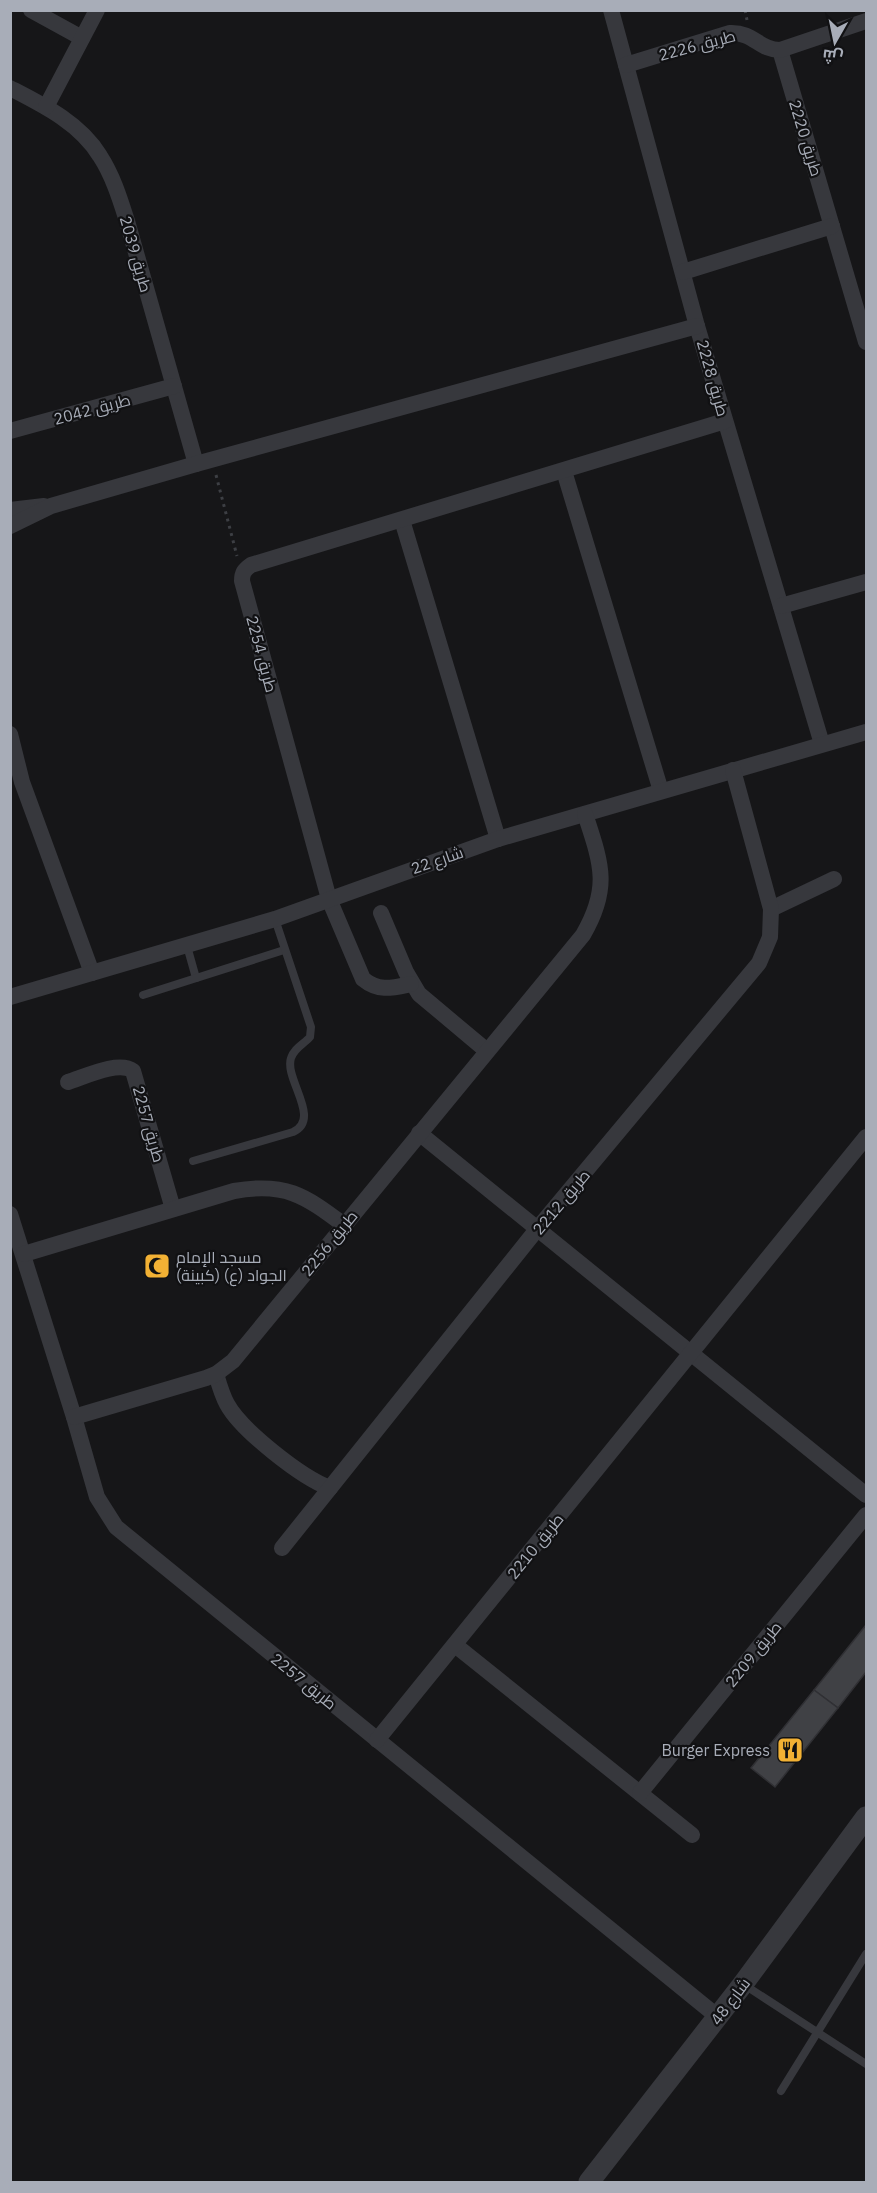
<svg xmlns="http://www.w3.org/2000/svg" width="877" height="2193" viewBox="0 0 877 2193" font-family="'IBM Plex Sans',Cairo,sans-serif">
	<rect width="100%" height="100%" fill="#161618"/>
	<g fill="#404145" stroke="#303034" stroke-width="1.5">
		<polygon points="866,1625 866,1672 838,1708 814,1690"/>
		<polygon points="814,1690 838,1708 775,1787 751,1768"/>
	</g>
	<g fill="none" stroke-linecap="round" stroke-linejoin="round">
		<g stroke="#3d3f44" stroke-width="3" stroke-dasharray="3 4.5" stroke-linecap="butt">
			<polyline points="745,10 747,20"/>
			<polyline points="216,475 237,556"/>
		</g>
		<g stroke="#37383d" stroke-width="8">
			<polyline points="187,946 196,978"/>
			<polyline points="143,995 284,950"/>
			<path d="M 193,1161 L 293,1132 C 322,1119 284,1079 291,1058 C 294,1048 304,1044 310,1037 L 311,1027 L 275,919"/>
			<polyline points="743,1984 866,2064"/>
			<polyline points="781,2091 866,1954"/>
		</g>
		<g stroke="#37383d" stroke-width="16">
			<polyline points="31,10 82,38"/>
			<polyline points="611,10 697,326 822,744"/>
			<polyline points="780,50 866,342"/>
			<path d="M 626,65 L 730,33 C 754,32 759,50 780,50 L 866,21"/>
			<path d="M 10,88 C 43,105 80,123 100,156 C 113,176 120,199 127,221 L 196,464"/>
			<polyline points="46,107 97,10"/>
			<polyline points="683,272 832,226"/>
			<polyline points="10,431 174,386"/>
			<polyline points="564,471 661,791"/>
			<polyline points="10,510 44,506"/>
			<polyline points="402,520 498,839"/>
			<polyline points="10,526 51,506 196,464 697,326"/>
			<polyline points="781,606 866,582"/>
			<polyline points="10,734 22,782 92,973"/>
			<polyline points="771,909 834,879"/>
			<polyline points="381,913 406,972 419,994 487,1051"/>
			<path d="M 411,984 C 392,988 379,992 363,979 L 329,899 L 242,581 C 242,573 244,570 251,565 L 725,421"/>
			<polyline points="10,997 275,919 498,839 866,732"/>
			<path d="M 68,1082 C 84,1077 119,1060 133,1071 L 173,1209"/>
			<polyline points="419,1133 866,1495"/>
			<polyline points="10,1214 74,1417 97,1497 116,1527 718,2017"/>
			<path d="M 24,1254 L 234,1191 C 285,1182 304,1195 344,1225"/>
			<path d="M 216,1374 C 219,1384 222,1395 227,1404 C 241,1430 302,1478 330,1488"/>
			<path d="M 74,1417 L 206,1378 L 216,1374 L 233,1361 L 583,935 C 611,887 601,863 585,814"/>
			<polyline points="282,1548 538,1228 759,963 770,937 771,909 733,770"/>
			<polyline points="455,1645 692,1835"/>
			<polyline points="377,1740 866,1137"/>
			<polyline points="640,1793 866,1515"/>
		</g>
		<polyline stroke="#37383d" stroke-width="21" points="589,2182 743,1984 866,1817"/>
	</g>
	<defs>
		<symbol id="mosque-square" viewBox="-11 -11 22 22"><rect x="-9" y="-9" width="18" height="18" rx="4" fill="#f2b134" stroke="#111113"/><path d="M3.5-4.9A6 6 0 1 0 3.5 4.9A5 5 0 1 1 3.5-4.9Z" fill="#111"/></symbol>
		<symbol id="restaurant-square" viewBox="-11 -11 22 22"><rect x="-9" y="-9" width="18" height="18" rx="4" fill="#f2b134" stroke="#111113"/><path d="M-5-6h1v4h1v-4h1v4h1v-4h1v5L-1.5 .5V6h-2V.5L-5-1ZM5-6V6H3V1.5H1.5Q1.5-4 5-6Z" fill="#111"/></symbol>
	</defs>
	<g fill-rule="evenodd">
		<use href="#mosque-square" x="142" y="1251" width="30" height="30"/>
		<use href="#restaurant-square" x="775" y="1735" width="30" height="30"/>
	</g>
	<g text-anchor="middle" stroke-width="4.5" stroke-linejoin="round" paint-order="stroke">
		<g font-size="16" fill="#a8adb8" stroke="#111113">
			<text transform="translate(697 45) rotate(-15)" y="6">طريق 2226</text>
			<text transform="translate(806 138) rotate(73)" y="6">طريق 2220</text>
			<text transform="translate(136 254) rotate(74)" y="6">طريق 2039</text>
			<text transform="translate(713 378) rotate(74)" y="6">طريق 2228</text>
			<text transform="translate(92 409) rotate(-15)" y="6">طريق 2042</text>
			<text transform="translate(262 654) rotate(75)" y="6">طريق 2254</text>
			<text transform="translate(437 860) rotate(-19)" y="6">شارع 22</text>
			<text transform="translate(149 1124) rotate(74)" y="6">طريق 2257</text>
			<text transform="translate(561 1202) rotate(-50)" y="6">طريق 2212</text>
			<text transform="translate(329 1243) rotate(-51)" y="6">طريق 2256</text>
			<text transform="translate(535 1546) rotate(-51)" y="6">طريق 2210</text>
			<text transform="translate(753 1654) rotate(-51)" y="6">طريق 2209</text>
			<text transform="translate(304 1681) rotate(39)" y="6">طريق 2257</text>
			<text transform="translate(730 2001) rotate(-53)" y="6">شارع 48</text>
		</g>
		<g font-size="16" fill="#a8adb8" stroke="#111113" text-anchor="start">
			<text x="176" y="1263">مسجد الإمام<tspan x="176" dy="18">الجواد (ع) (كبينة)</tspan></text>
			<text x="770" y="1756" text-anchor="end">Burger Express</text>
		</g>
	</g>
	<rect width="877" height="2193" fill="none" stroke="#a8adb8" stroke-width="24"/>
	<g transform="translate(835 42) rotate(189)" stroke="#111113" stroke-width="4.5" paint-order="stroke">
	<path d="M0-4.5L10 22L0 15L-10 22Z" fill="#a8adb8"/>
	<text y="-9" font-size="16" font-weight="bold" text-anchor="middle" fill="#a8adb8">ش</text>
	</g>
</svg>
